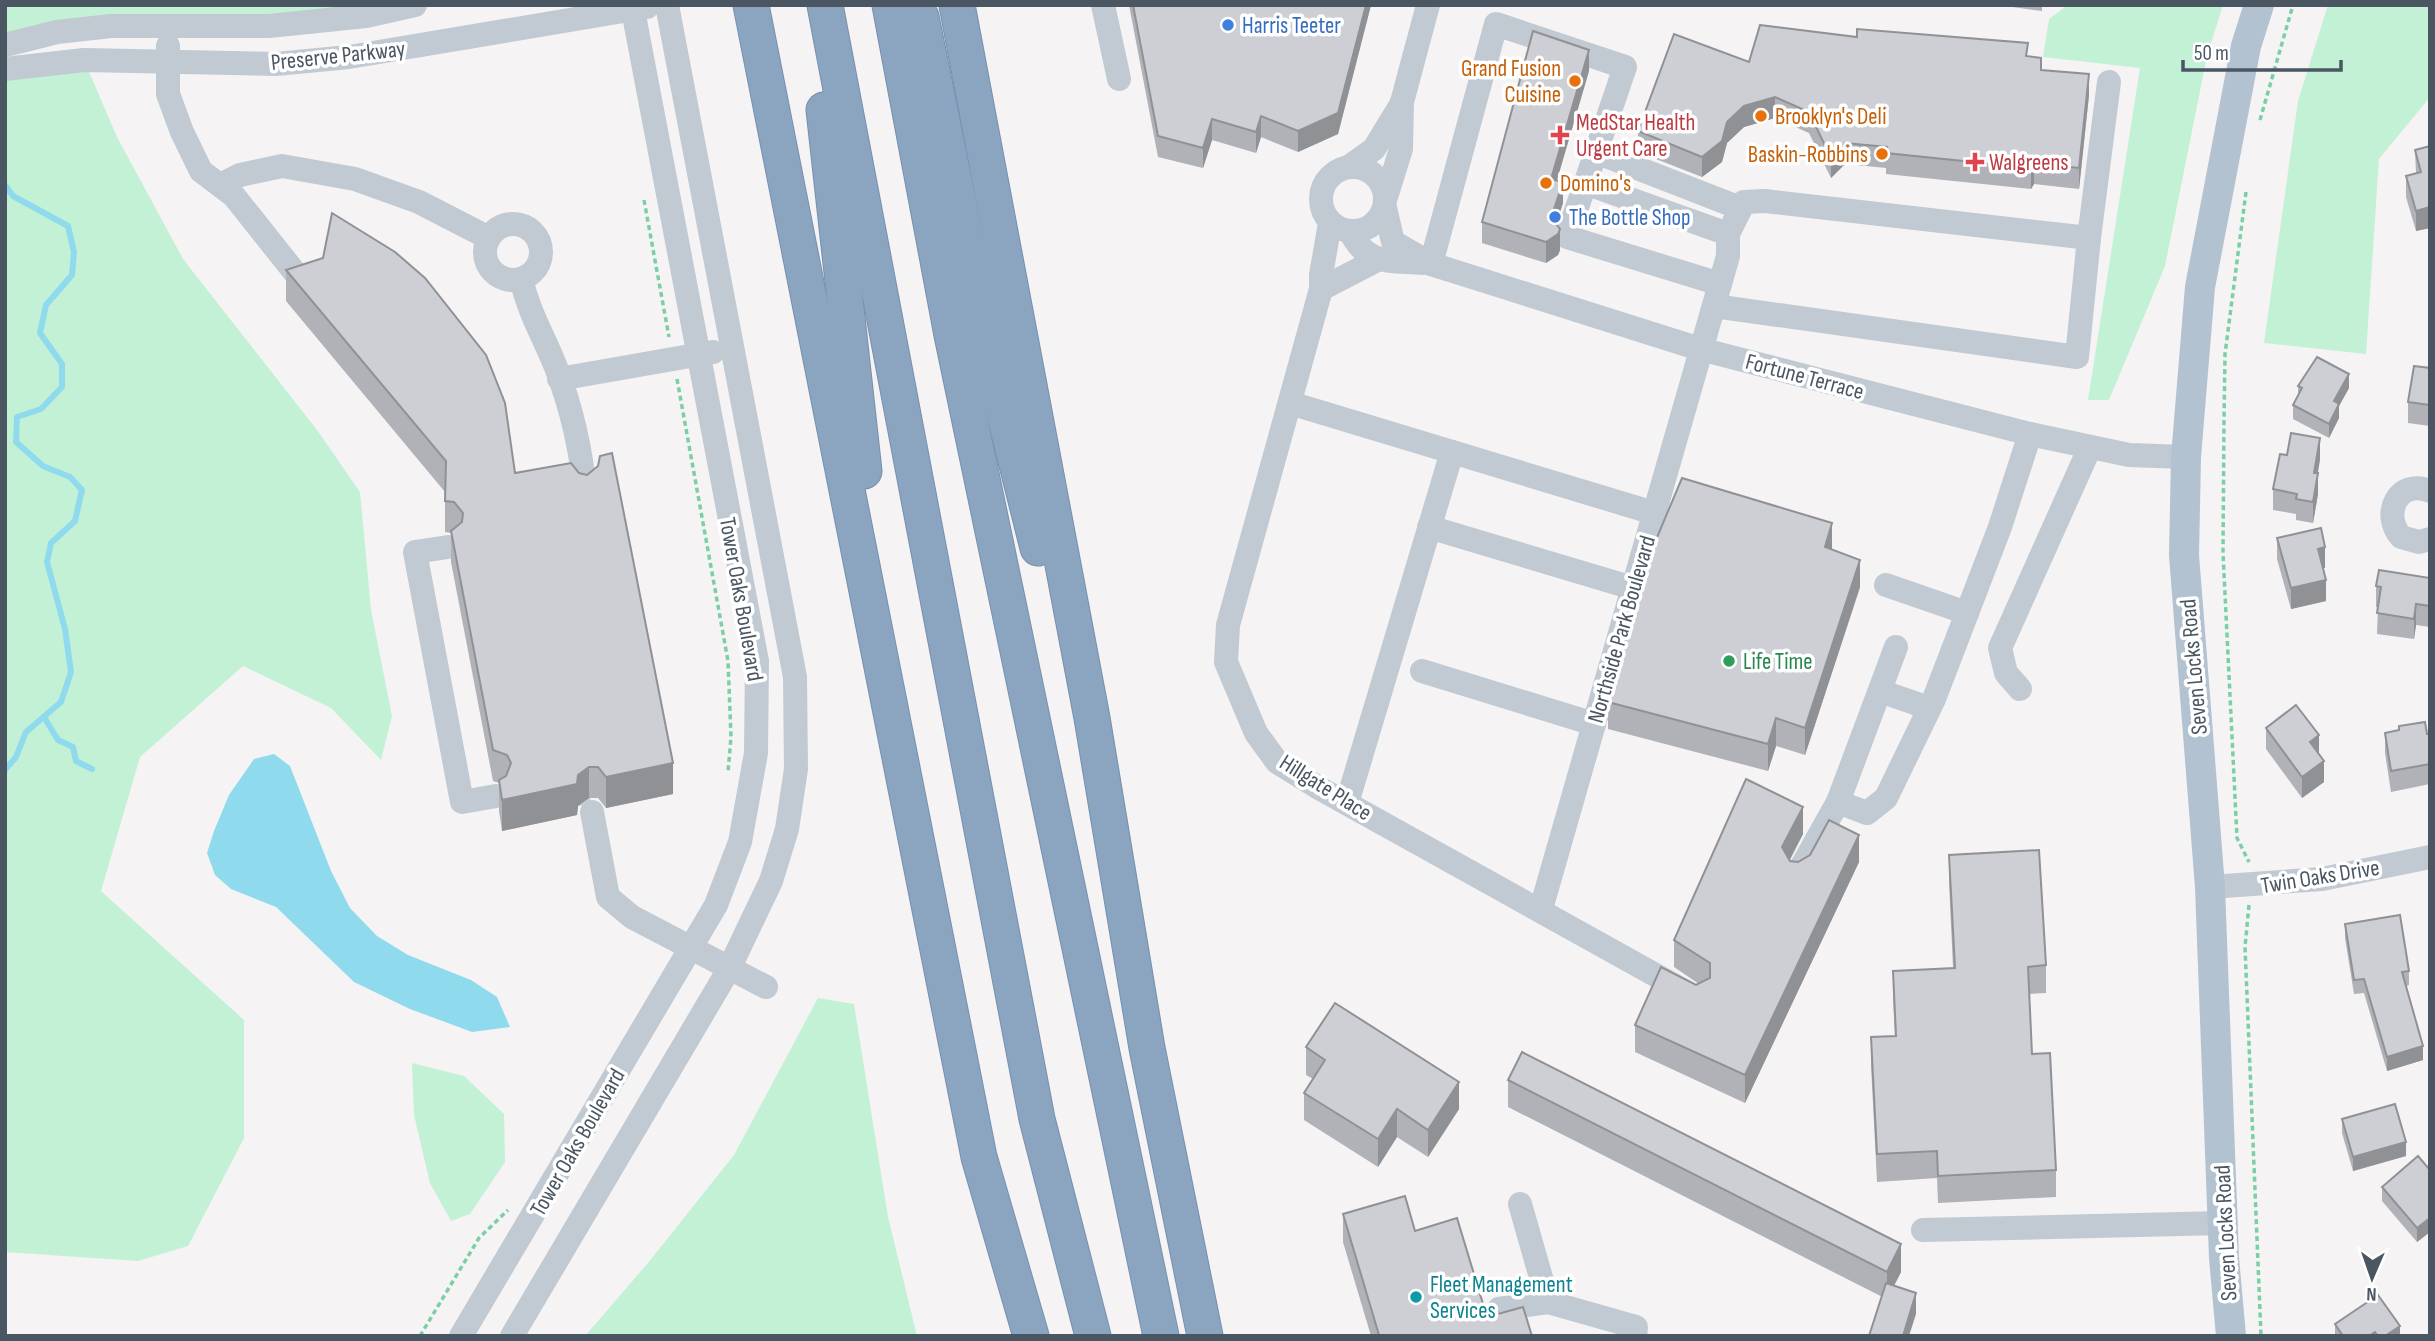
<svg xmlns="http://www.w3.org/2000/svg" width="2435" height="1341" viewBox="0 0 2435 1341" font-family="'Sofia Sans Condensed',sans-serif">
	<rect width="100%" height="100%" fill="#f5f3f3"/>
	<g fill="#c3f1d5">
		<polygon points="5,5 371,5 5,45"/>
		<polygon points="2068,5 2223,5 2207,56 2165,266 2109,400 2088,400 2140,68 2043,57 2049,19"/>
		<polygon points="2328,5 2430,5 2430,97 2379,159 2366,354 2264,343 2298,101"/>
		<polygon points="84,60 117,137 183,259 317,430 360,492 371,610 392,716 381,760 331,708 243,666 140,757 101,891 244,1020 244,1138 188,1246 138,1261 5,1252 5,69"/>
		<polygon points="818,998 854,1004 888,1217 917,1336 585,1336 648,1263 734,1155"/>
		<polygon points="412,1063 464,1076 504,1114 505,1162 470,1214 451,1221 430,1183 414,1115"/>
	</g>
	<polygon fill="#90daee" points="274,754 290,766 331,871 350,908 377,936 408,955 471,980 497,997 510,1027 472,1032 410,1009 354,982 276,907 231,889 215,875 207,853 214,831 229,795 254,759"/>
	<g fill="none" stroke-linecap="round" stroke-linejoin="round">
		<g stroke="#90daee" stroke-width="6">
			<polyline points="5,185 13,196 68,226 74,252 72,275 46,305 40,333 62,364 62,387 41,409 17,417 16,442 43,466 70,477 82,490 75,521 51,543 47,562 65,629 71,672 61,702 26,732 16,757 5,770"/>
			<polyline points="44,717 58,740 73,747 76,761 92,769"/>
		</g>
		<polyline stroke="#caccce" stroke-width="24" stroke-dasharray="24 12" stroke-linecap="butt" points="576,782 580,814"/>
		<defs>
			<g id="highway">
				<polyline points="751,5 979,1157 1031,1336"/>
				<polyline points="825,5 1037,1119 1093,1336"/>
				<polyline points="890,5 952,335 1161,1336"/>
				<polyline points="912,5 921,17 989,353 1038,548"/>
				<polyline points="957,5 1092,718 1147,1048 1205,1336"/>
				<polyline points="824,110 864,471"/>
			</g>
		</defs>
		<use href="#highway" stroke="#7690ad" stroke-width="37"/>
		<g stroke="#7ad0a6" stroke-width="3.5" stroke-dasharray="5 3.5" stroke-linecap="butt">
			<polyline points="2260,120 2293,5"/>
			<polyline points="2246,192 2225,354 2224,422 2223,553 2237,838 2249,862"/>
			<polyline points="644,200 669,337"/>
			<polyline points="677,379 728,661 731,737 728,772"/>
			<polyline points="2249,905 2245,947 2261,1336"/>
			<polyline points="420,1336 479,1238 508,1210"/>
		</g>
		<g stroke="#c1cad2" stroke-width="24">
			<polyline points="1103,5 1119,79"/>
			<polyline points="5,45 57,32 111,26 269,26 366,16 415,5"/>
			<polyline points="168,46 168,94 182,132 201,171 234,196 300,279"/>
			<polyline points="5,69 84,60 276,64 349,57 647,7"/>
			<polyline points="1596,152 1740,208"/>
			<polyline points="1350,166 1374,149 1402,103"/>
			<circle cx="1353" cy="199" r="32"/>
			<polyline points="1585,183 1728,234"/>
			<polyline points="220,185 240,175 282,166 355,179 419,202 489,238"/>
			<polyline points="1386,197 1401,149 1402,102 1428,5"/>
			<polyline points="1385,208 1393,242 1431,264 1700,349 2030,434 2129,455 2186,457"/>
			<polyline points="1330,223 1321,275 1321,289 1228,625 1226,662 1256,733 1277,762 1319,788 1686,992"/>
			<circle cx="513" cy="252" r="28"/>
			<path d="M 1350,231 C 1367,266 1389,260 1423,263"/>
			<polyline points="2089,238 2109,82"/>
			<polyline points="1431,264 1496,24 1625,67 1567,237 1720,284"/>
			<path d="M 521,279 C 530,316 544,336 557,370 C 571,407 581,451 585,491"/>
			<polyline points="1321,289 1377,260"/>
			<polyline points="559,379 713,352"/>
			<polyline points="1290,403 1654,513"/>
			<path d="M 2430,491 C 2398,478 2381,514 2401,537 L 2419,542 L 2430,539"/>
			<polyline points="1429,527 1633,588"/>
			<polyline points="448,547 415,552 462,802 496,796"/>
			<polyline points="1886,585 1967,613"/>
			<polyline points="1896,647 1838,802 1867,813 1886,798 1934,699 2000,527 2030,434"/>
			<polyline points="1422,671 1594,724"/>
			<polyline points="2020,689 2006,673 2000,648 2090,447"/>
			<polyline points="1880,691 1929,708"/>
			<polyline points="1347,803 1452,452"/>
			<polyline points="592,812 608,897 632,917 766,987"/>
			<polyline points="1797,875 1838,802"/>
			<polyline points="2210,887 2322,879 2430,857"/>
			<polyline points="1541,909 1728,256 1728,234 1744,202 1765,201 2089,238 2077,357 1714,306"/>
			<polyline points="1520,1204 1548,1302"/>
			<polyline points="1923,1230 2223,1223"/>
			<polyline points="1499,1309 1548,1302 1636,1327 1635,1336"/>
			<polyline points="461,1336 716,905 740,842 756,753 757,661 632,5"/>
			<polyline points="512,1336 729,969 771,881 787,829 796,769 795,677 667,5"/>
		</g>
		<polyline stroke="#b3c2d1" stroke-width="30" points="2231,1336 2224,1258 2210,887 2184,555 2186,457 2200,287 2246,46 2259,5"/>
		<use href="#highway" stroke="#8ba5c1" stroke-width="35"/>
	</g>
	<g fill="#b0b2b7">
		<polygon points="1129,5 1371,5 1338,134 1298,152 1261,137 1256,153 1212,140 1203,168 1158,157"/>
		<polygon points="1998,5 2042,5 2042,11"/>
		<polygon points="2028,56 2041,70 2089,95 2079,189 2034,184 2031,189 1886,174 1886,168 1845,164 1831,178 1809,133 1775,118 1744,127 1727,143 1722,162 1702,177 1638,152 1638,131 1749,62"/>
		<polygon points="1589,71 1557,180 1563,203 1556,224 1560,250 1558,255 1546,263 1482,243 1482,222"/>
		<polygon points="2430,146 2430,228 2416,231 2406,197 2406,176 2416,173 2415,150"/>
		<polygon points="286,270 515,473 673,794 606,808 598,798 589,798 578,806 577,815 502,831 499,811 499,783 493,781 451,562 451,533 445,532 445,492 286,301"/>
		<polygon points="2430,368 2430,426 2408,423 2408,402"/>
		<polygon points="2298,386 2349,388 2339,406 2339,418 2329,438 2293,419 2293,405 2298,395"/>
		<polygon points="2320,459 2318,473 2318,494 2313,523 2296,520 2296,514 2273,510 2273,489"/>
		<polygon points="2277,538 2325,568 2323,568 2326,601 2291,609 2277,559"/>
		<polygon points="1832,550 1860,587 1805,755 1776,746 1768,771 1608,729 1608,702"/>
		<polygon points="2430,578 2430,627 2416,625 2414,639 2377,634 2378,607 2376,607 2376,586"/>
		<polygon points="2266,728 2319,754 2324,782 2302,798 2266,749"/>
		<polygon points="2385,733 2430,734 2430,784 2391,792 2385,753"/>
		<polygon points="1803,834 1790,860 1790,861 1798,862 1859,862 1745,1103 1635,1052 1635,1025 1699,984 1674,967 1674,940"/>
		<polygon points="1949,855 2046,965 2046,993 2029,994 2032,1054 2056,1170 2056,1197 1938,1203 1937,1178 1877,1182 1871,1065 1871,1037 1895,1036 1893,998 1893,971 1953,968 1949,882"/>
		<polygon points="2345,924 2409,971 2409,985 2406,986 2423,1060 2387,1071 2364,993 2354,994 2345,938"/>
		<polygon points="1306,1047 1459,1109 1428,1157 1397,1137 1378,1167 1304,1120 1304,1093 1313,1079 1306,1075"/>
		<polygon points="1508,1080 1901,1272 1894,1286 1916,1314 1508,1107"/>
		<polygon points="2342,1119 2406,1156 2353,1171 2342,1133"/>
		<polygon points="2430,1170 2430,1232 2417,1242 2382,1201 2382,1187"/>
		<polygon points="1343,1214 1415,1231 1487,1317 1532,1336 1371,1336 1343,1242"/>
		<polygon points="2335,1324 2400,1336 2335,1336"/>
	</g>
	<g fill="#909195">
		<polygon points="1366,5 1371,5 1338,134 1298,152 1298,131"/>
		<polygon points="1589,50 1589,71 1551,200 1551,179"/>
		<polygon points="2089,74 2089,95 2079,189 2079,168"/>
		<polygon points="1775,97 1775,118 1744,127 1727,143 1722,162 1702,177 1702,157 1727,122 1744,106"/>
		<polygon points="1261,116 1261,137 1256,153 1256,132"/>
		<polygon points="1212,119 1212,140 1203,168 1203,148"/>
		<polygon points="1845,143 1845,164 1831,178 1831,158"/>
		<polygon points="2034,163 2034,184 2031,189 2031,168"/>
		<polygon points="1563,182 1563,203 1553,233 1553,212"/>
		<polygon points="2430,207 2430,228 2416,231 2416,211"/>
		<polygon points="1560,229 1560,250 1558,255 1546,263 1546,242"/>
		<polygon points="2349,374 2349,388 2339,406 2339,418 2329,438 2329,424 2334,401"/>
		<polygon points="2320,438 2320,459 2314,493 2314,473"/>
		<polygon points="2318,473 2318,494 2313,523 2313,502"/>
		<polygon points="1832,523 1832,551 1825,547"/>
		<polygon points="2325,547 2325,568 2318,570 2318,549"/>
		<polygon points="1860,560 1860,587 1805,755 1805,728"/>
		<polygon points="2326,580 2326,601 2291,609 2291,588"/>
		<polygon points="2416,604 2416,625 2414,639 2414,619"/>
		<polygon points="1776,718 1776,746 1768,771 1768,744"/>
		<polygon points="2319,735 2319,756 2310,742"/>
		<polygon points="2324,761 2324,782 2302,798 2302,777"/>
		<polygon points="673,763 673,794 606,808 606,777"/>
		<polygon points="589,767 589,798 578,806 577,815 502,831 502,800 578,775"/>
		<polygon points="1803,807 1803,834 1782,874 1782,847"/>
		<polygon points="1859,835 1859,862 1745,1103 1745,1075"/>
		<polygon points="2423,1046 2423,1060 2387,1071 2387,1057"/>
		<polygon points="1459,1082 1459,1109 1428,1157 1428,1130"/>
		<polygon points="1397,1109 1397,1137 1378,1167 1378,1139"/>
		<polygon points="2406,1142 2406,1156 2353,1171 2353,1157"/>
		<polygon points="2430,1218 2430,1232 2417,1242 2417,1228"/>
		<polygon points="1901,1244 1901,1272 1887,1299 1887,1272"/>
		<polygon points="1916,1293 1916,1314 1909,1336 1903,1336"/>
		<polygon points="2400,1326 2400,1336 2385,1336"/>
	</g>
	<g fill="#cdcfd5" stroke="#909195" stroke-width="2">
		<polygon points="1133,5 1366,5 1338,113 1298,131 1261,116 1256,132 1212,119 1203,148 1158,136"/>
		<polygon points="1760,25 1857,37 1857,29 2028,43 2026,56 2041,58 2041,70 2089,74 2079,168 2034,163 2031,168 1886,153 1887,147 1845,143 1831,158 1809,112 1775,97 1744,106 1727,122 1722,141 1702,157 1638,131 1674,34 1749,62"/>
		<polygon points="1533,31 1589,50 1551,179 1563,182 1553,212 1553,220 1560,229 1558,234 1546,242 1482,222"/>
		<polygon points="2430,146 2430,207 2416,211 2406,176 2421,172 2415,150"/>
		<polygon points="332,213 395,252 425,278 486,355 505,403 515,473 571,463 579,473 587,475 598,466 600,456 612,453 673,763 606,777 598,767 589,767 578,775 577,784 502,800 499,780 506,776 511,763 507,755 493,750 451,531 462,522 463,513 454,502 445,501 446,461 286,270 323,258"/>
		<polygon points="2317,357 2349,374 2334,401 2339,404 2329,424 2293,405 2302,388 2298,386"/>
		<polygon points="2414,366 2430,368 2430,405 2408,402"/>
		<polygon points="2291,433 2320,438 2314,473 2318,473 2313,502 2296,499 2297,494 2273,489 2280,454 2287,455"/>
		<polygon points="1682,478 1832,523 1825,547 1860,560 1805,728 1776,718 1768,744 1608,702 1650,554"/>
		<polygon points="2321,528 2325,547 2318,549 2326,580 2291,588 2277,538"/>
		<polygon points="2379,570 2430,578 2430,606 2416,604 2414,619 2377,613 2381,587 2376,586"/>
		<polygon points="2296,705 2319,735 2310,742 2324,761 2302,777 2266,728"/>
		<polygon points="2425,722 2427,734 2430,734 2430,764 2391,771 2385,733 2399,730 2399,726"/>
		<polygon points="1746,779 1803,807 1782,847 1790,861 1798,862 1810,855 1829,820 1859,835 1745,1075 1635,1025 1661,967 1696,985 1710,978 1710,963 1674,940"/>
		<polygon points="2039,850 2046,965 2028,967 2032,1054 2050,1053 2056,1170 1938,1176 1937,1151 1877,1154 1871,1037 1896,1036 1893,971 1955,968 1949,855"/>
		<polygon points="2400,915 2409,971 2402,972 2423,1046 2387,1057 2364,979 2354,980 2345,924"/>
		<polygon points="1335,1003 1459,1082 1428,1130 1397,1109 1378,1139 1304,1093 1325,1060 1306,1047"/>
		<polygon points="1522,1052 1901,1244 1887,1272 1508,1080"/>
		<polygon points="2395,1104 2406,1142 2353,1157 2342,1119"/>
		<polygon points="2418,1156 2430,1170 2430,1218 2417,1228 2382,1187"/>
		<polygon points="1405,1196 1415,1231 1457,1218 1487,1317 1523,1307 1532,1336 1375,1336 1379,1335 1343,1214"/>
		<polygon points="1886,1283 1916,1293 1903,1336 1869,1336"/>
		<polygon points="2378,1295 2400,1326 2385,1336 2378,1336 2375,1332 2369,1336 2343,1336 2335,1324"/>
	</g>
	<g fill="#3f7fe0" stroke="#fff" stroke-width="2.5">
		<circle cx="1228" cy="25" r="7"/>
		<circle cx="1555" cy="217" r="7"/>
	</g>
	<g fill="#e8710a" stroke="#fff" stroke-width="2.5">
		<circle cx="1575" cy="81" r="7"/>
		<circle cx="1761" cy="116" r="7"/>
		<circle cx="1882" cy="154" r="7"/>
		<circle cx="1546" cy="183" r="7"/>
	</g>
	<g fill="#e0444e" stroke="#fff" stroke-width="2.5">
		<path d="M1556.5 124.5h7v7h7v7h-7v7h-7v-7h-7v-7h7z"/>
		<path d="M1971.5 151.5h7v7h7v7h-7v7h-7v-7h-7v-7h7z"/>
	</g>
	<circle fill="#2e9e5b" stroke="#fff" stroke-width="2.5" cx="1729" cy="661" r="7"/>
	<circle fill="#0f9aa8" stroke="#fff" stroke-width="2.5" cx="1416" cy="1297" r="7"/>
	<g text-anchor="middle" stroke-width="7" stroke-linejoin="round" paint-order="stroke">
		<g font-size="23" fill="#366cbe" stroke="#fff" text-anchor="start">
			<text x="1242" y="33">Harris Teeter</text>
			<text x="1569" y="225">The Bottle Shop</text>
		</g>
		<g font-size="23" fill="#4a5661" stroke="#fff">
			<text transform="translate(338 55) rotate(-6)" y="8">Preserve Parkway</text>
			<text transform="translate(1805 376) rotate(15)" y="8">Fortune Terrace</text>
			<text transform="translate(742 599) rotate(80)" y="8">Tower Oaks Boulevard</text>
			<text transform="translate(1621 629) rotate(-74)" y="8">Northside Park Boulevard</text>
			<text transform="translate(2193 667) rotate(-95)" y="8">Seven Locks Road</text>
			<text transform="translate(1326 787) rotate(32)" y="8">Hillgate Place</text>
			<text transform="translate(2320 876) rotate(-9)" y="8">Twin Oaks Drive</text>
			<text transform="translate(577 1142) rotate(-60)" y="8">Tower Oaks Boulevard</text>
			<text transform="translate(2225 1233) rotate(-93)" y="8">Seven Locks Road</text>
		</g>
		<g font-size="23" fill="#c56008" stroke="#fff" text-anchor="end">
			<text x="1561" y="76">Grand Fusion<tspan x="1561" dy="26">Cuisine</tspan></text>
			<text x="1775" y="124" text-anchor="start">Brooklyn's Deli</text>
			<text x="1868" y="162">Baskin-Robbins</text>
			<text x="1560" y="191" text-anchor="start">Domino's</text>
		</g>
		<g font-size="23" fill="#be3a42" stroke="#fff" text-anchor="start">
			<text x="1576" y="130">MedStar Health<tspan x="1576" dy="26">Urgent Care</tspan></text>
			<text x="1989" y="170">Walgreens</text>
		</g>
		<g font-size="23" fill="#27864d" stroke="#fff" text-anchor="start">
			<text x="1743" y="669">Life Time</text>
		</g>
		<g font-size="23" fill="#0d838f" stroke="#fff" text-anchor="start">
			<text x="1430" y="1292">Fleet Management<tspan x="1430" dy="26">Services</tspan></text>
		</g>
	</g>
	<rect width="2435" height="1341" fill="none" stroke="#4a5661" stroke-width="14"/>
	<g transform="translate(2372 1278) rotate(182)" stroke="#ffffff" stroke-width="5" paint-order="stroke">
	<path d="M0-5L12 26L0 18L-12 26Z" fill="#4a5661"/>
	<text y="-10" font-size="19" font-weight="bold" text-anchor="middle" fill="#4a5661">N</text>
	</g>
	<path d="M2183 60v10h158v-10" fill="none" stroke="#4a5661" stroke-width="3.5"/>
	<text x="2194" y="60" font-size="21" fill="#4a5661" stroke="#ffffff" stroke-width="5" paint-order="stroke">50 m</text>
</svg>
